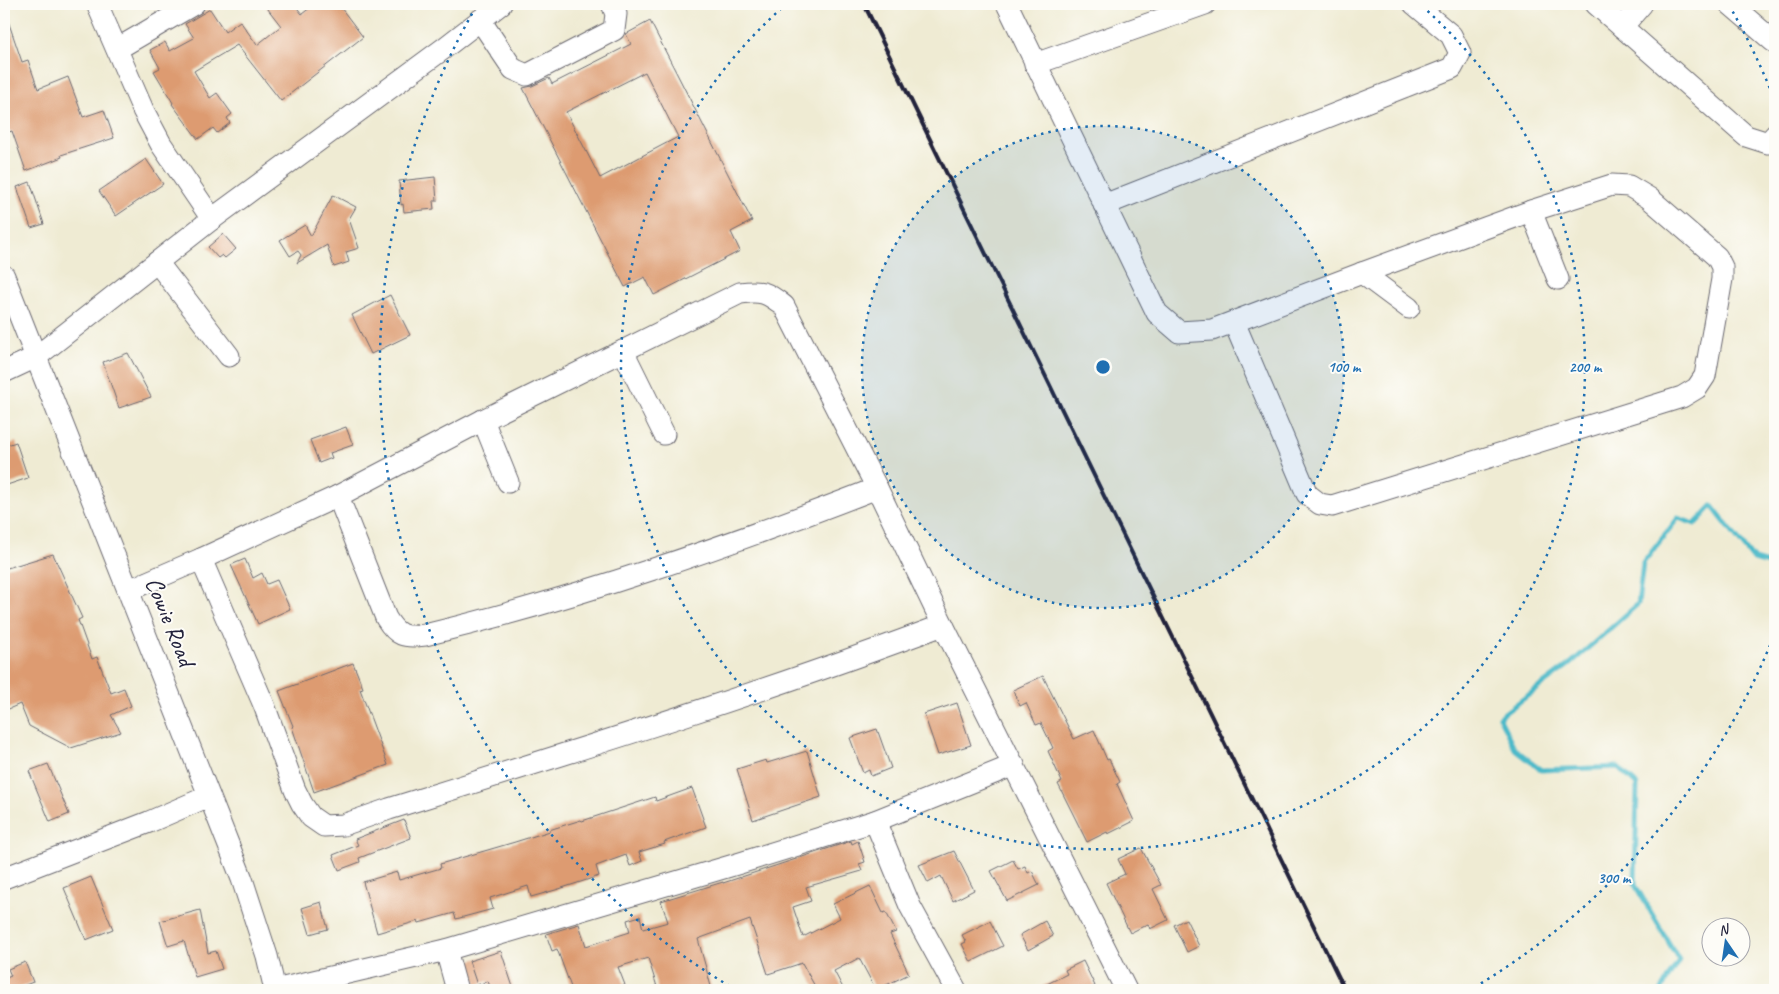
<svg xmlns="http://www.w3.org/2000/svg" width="1779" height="994" viewBox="0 0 1779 994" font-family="Caveat,sans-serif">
	<rect width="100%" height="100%" fill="#fdfcf7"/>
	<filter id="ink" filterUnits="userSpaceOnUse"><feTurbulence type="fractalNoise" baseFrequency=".02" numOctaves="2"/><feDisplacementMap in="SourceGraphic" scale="10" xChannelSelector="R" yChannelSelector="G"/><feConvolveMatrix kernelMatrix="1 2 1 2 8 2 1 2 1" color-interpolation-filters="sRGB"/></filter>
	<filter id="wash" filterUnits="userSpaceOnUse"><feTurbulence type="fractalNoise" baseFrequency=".0096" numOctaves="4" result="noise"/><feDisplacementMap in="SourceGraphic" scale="20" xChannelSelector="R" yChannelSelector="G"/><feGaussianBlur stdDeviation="1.12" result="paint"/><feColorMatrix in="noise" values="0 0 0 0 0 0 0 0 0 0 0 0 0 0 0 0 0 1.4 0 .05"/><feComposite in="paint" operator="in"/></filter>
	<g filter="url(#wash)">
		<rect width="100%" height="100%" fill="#efebd3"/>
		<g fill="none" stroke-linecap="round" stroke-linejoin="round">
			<polyline stroke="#4dbac9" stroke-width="5" points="1661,990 1679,960 1635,885 1637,785 1618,767 1541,770 1515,749 1499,717 1570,664 1638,604 1643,563 1678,518 1695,524 1712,506 1754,560 1775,566"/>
		</g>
		<g id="blocks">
			<g fill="#dd9b71" fill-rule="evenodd">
				<polygon points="264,4 294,4 302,14 315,4 338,4 363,37 281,101 237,45 194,71 210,98 217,93 232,114 227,118 230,123 217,133 213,128 198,139 172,104 173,103 154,71 160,68 150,50 165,42 170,51 194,38 185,24 210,9 225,32 240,21 257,45 281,26"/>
				<polygon points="6,15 22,62 28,60 38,89 68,77 83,117 104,110 114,138 61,155 62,157 26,171 12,131 9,132 4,118 4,16"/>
				<path d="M 650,21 L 752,221 L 731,232 L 740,251 L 654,295 L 645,277 L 625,287 L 523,88 L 532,86 L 549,78 L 552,84 L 631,44 L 626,34 ZM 645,72 L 678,137 L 600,178 L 566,112 Z"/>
				<polygon points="146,159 163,184 116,216 99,191"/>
				<polygon points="435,177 437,201 433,201 434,209 404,212 403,204 401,205 399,181"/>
				<polygon points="30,182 44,224 31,228 17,187"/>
				<polygon points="333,195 356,207 349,219 359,248 346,252 349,262 334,267 327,245 297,263 301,255 298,251 290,256 280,240 305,225 311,236"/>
				<polygon points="223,234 236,249 225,258 222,255 218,258 208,247"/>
				<polygon points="390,295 410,335 371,354 352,315"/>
				<polygon points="128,353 151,397 119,408 103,362"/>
				<polygon points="346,427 353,445 330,453 332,458 319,463 310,440"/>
				<polygon points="16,442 28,478 4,486 4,446"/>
				<polygon points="53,554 82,618 78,620 92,659 97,657 111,693 124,688 131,706 111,715 121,732 71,748 29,726 20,704 4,711 4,569"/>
				<polygon points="245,559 253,578 262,573 267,584 277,580 290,609 258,624 231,565"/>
				<polygon points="353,663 363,688 360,689 388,765 314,792 292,727 293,726 279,691"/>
				<polygon points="1043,676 1074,739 1094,730 1107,760 1109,759 1120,782 1117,784 1134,821 1108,834 1107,832 1087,842 1058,784 1062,782 1048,751 1053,748 1041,723 1036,725 1026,703 1020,706 1013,690"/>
				<polygon points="957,703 971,745 938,755 924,714"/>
				<polygon points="877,729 891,768 871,776 869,770 863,773 850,738"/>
				<polygon points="807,751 821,797 753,820 737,769 766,760 767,763"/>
				<polygon points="48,764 69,814 50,822 29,771"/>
				<polygon points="692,788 706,827 664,842 665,844 639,852 642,861 630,866 626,855 596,866 599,876 559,889 531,897 528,886 490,898 493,909 456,919 454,913 419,923 418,921 377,933 363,882 397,872 399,880 441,868 440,864 515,842 550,831 549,830 581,820 582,821 655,797 656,801"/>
				<polygon points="404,820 411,838 359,858 360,862 339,870 333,855 358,845 355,839"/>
				<polygon points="851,841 852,844 858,841 865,862 859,864 862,871 806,887 811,901 793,907 803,937 840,918 833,904 870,886 883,913 886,912 896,932 890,934 909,974 876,990 859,958 834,971 844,990 817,990 802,963 768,974 750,920 698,939 712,990 658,990 648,958 618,967 625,985 613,990 572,990 557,949 552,951 546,934 579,924 586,946 630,932 627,920 640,916 643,929 668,922 661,901 723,882 723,883"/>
				<polygon points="1141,848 1161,885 1153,889 1168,920 1150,929 1148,924 1130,933 1106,883 1125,874 1118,859"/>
				<polygon points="954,851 974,890 953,901 941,876 928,883 919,865"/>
				<polygon points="1013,860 1018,869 1025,866 1028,873 1032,871 1039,885 1007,901 991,871"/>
				<polygon points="91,877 113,929 86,940 64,888"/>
				<polygon points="321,902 328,929 310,934 302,908"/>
				<polygon points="200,910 208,953 216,951 222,969 195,977 184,941 168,946 160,921"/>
				<polygon points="1186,919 1199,946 1187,952 1174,925"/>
				<polygon points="990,921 1003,946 971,962 962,944 966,942 962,935"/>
				<polygon points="1045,921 1053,936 1028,950 1020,935"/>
				<polygon points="501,951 514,990 491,990 488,981 477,985 469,961"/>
				<polygon points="1083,961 1095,986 1088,990 1035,990 1067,974 1065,970"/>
				<polygon points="25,962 33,982 13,990 4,990 4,979 11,976 8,969"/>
			</g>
		</g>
	</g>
	<g filter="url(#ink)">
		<use href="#blocks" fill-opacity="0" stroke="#6a6870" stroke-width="1"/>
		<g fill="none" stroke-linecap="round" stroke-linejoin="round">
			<defs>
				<g id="minor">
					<polyline points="97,4 143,110 161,144 212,219"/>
					<polyline points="1007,4 1157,313 1179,332 1212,330 1362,273 1531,211 1612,185 1629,186 1649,198 1717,257 1722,267 1722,279 1705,376 1697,388 1682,397 1332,506 1320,504 1307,494 1234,322"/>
					<polyline points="1596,4 1746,136 1768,143 1775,135"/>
					<polyline points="1730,4 1773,41 1775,42"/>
					<polyline points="480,20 513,69 527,75 614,30 616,14 612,4"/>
					<polyline points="1622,27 1642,4"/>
					<polyline points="117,49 194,4"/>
					<polyline points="1035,64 1205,4"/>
					<polyline points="1104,205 1452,68 1460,53 1451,35 1414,4"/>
					<polyline points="1531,211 1558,279"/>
					<polyline points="157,262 229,356"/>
					<polyline points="1362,273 1409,308"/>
					<polyline points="4,276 242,879 267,956 275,990"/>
					<polyline points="623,351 664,434"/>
					<polyline points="4,372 36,357 212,219 443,49 501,4"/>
					<polyline points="483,420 508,482"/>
					<path d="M 338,496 L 386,618 C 397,636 404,638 425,635 C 579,598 730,545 877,488"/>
					<path d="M 201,559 L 264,705 L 295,790 L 302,804 L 311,817 L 324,826 L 343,825 L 389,809 C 575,751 760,694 943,625"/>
					<path d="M 129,590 L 201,559 L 338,496 L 483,420 L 740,293 C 761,290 767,292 784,306 L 877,488 L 943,625 L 1126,990"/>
					<polyline points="875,821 910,906 956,990"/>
					<polyline points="4,878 149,822 209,796"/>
					<polyline points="446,950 457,990"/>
					<polyline points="275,990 446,950 737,864 875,821 1014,765"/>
				</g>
			</defs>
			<use href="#minor" stroke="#6a6870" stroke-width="23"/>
			<use href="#minor" stroke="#fff" stroke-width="21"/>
			<polyline stroke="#22223b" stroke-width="4" points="864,4 1345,990"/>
		</g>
	</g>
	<circle cx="1103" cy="367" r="241" fill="#1f6fb2" fill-opacity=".12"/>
	<g fill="none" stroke="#1f6fb2" stroke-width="2.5" stroke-dasharray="2.5 5">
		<circle cx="1103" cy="367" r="241"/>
		<path d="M1422 6A482 482 0 1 1 784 6"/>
		<path d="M1773 638A723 723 0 0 1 1470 990M736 990A723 723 0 0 1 477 5M1729 5A723 723 0 0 1 1773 96"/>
	</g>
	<g text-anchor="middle" stroke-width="4" stroke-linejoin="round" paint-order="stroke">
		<g font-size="25" fill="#22223b" stroke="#fdfcf7">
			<text transform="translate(171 621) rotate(68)" y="9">Cowie Road</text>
		</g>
	</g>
	<circle cx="1103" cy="367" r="8" fill="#1f6fb2" stroke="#fdfcf7" stroke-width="2.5"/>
	<g font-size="15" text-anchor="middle" font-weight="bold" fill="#1f6fb2" stroke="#fdfcf7" stroke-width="4" stroke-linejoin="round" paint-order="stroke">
		<text x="1344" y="372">100 m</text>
		<text x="1585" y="372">200 m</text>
		<text x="1614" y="883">300 m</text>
	</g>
	<rect width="1779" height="994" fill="none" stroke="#fdfcf7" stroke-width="20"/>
	<g transform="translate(1726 942) rotate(347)"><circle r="24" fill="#fdfcf7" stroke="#a5a5ac"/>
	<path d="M0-4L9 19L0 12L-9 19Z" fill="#1f6fb2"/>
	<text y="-8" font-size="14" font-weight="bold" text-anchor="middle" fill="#22223b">N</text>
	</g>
</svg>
